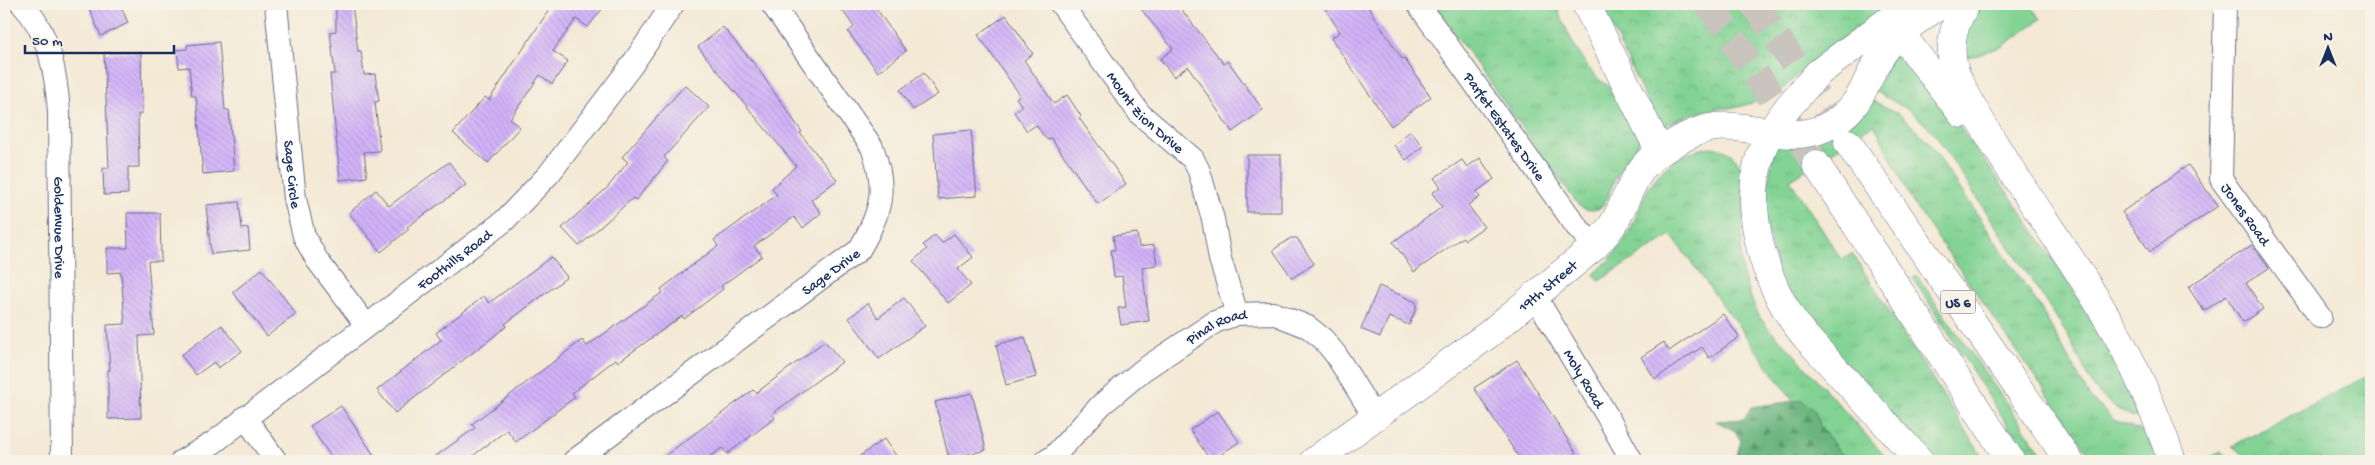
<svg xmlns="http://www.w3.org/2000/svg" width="2375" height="465" viewBox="0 0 2375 465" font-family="'Gochi Hand',sans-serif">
	<defs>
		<pattern id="grass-tufts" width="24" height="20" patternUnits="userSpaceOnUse" patternTransform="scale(1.25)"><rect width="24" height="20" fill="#83d394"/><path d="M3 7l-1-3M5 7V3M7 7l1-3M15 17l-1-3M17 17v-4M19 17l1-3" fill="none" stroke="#71b582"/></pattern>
		<pattern id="forest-firs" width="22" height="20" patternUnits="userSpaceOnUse" patternTransform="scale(1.25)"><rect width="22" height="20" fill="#6ab57e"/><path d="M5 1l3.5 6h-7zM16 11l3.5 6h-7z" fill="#56946a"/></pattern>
		<pattern id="park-crowns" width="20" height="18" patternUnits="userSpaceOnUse" patternTransform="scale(1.25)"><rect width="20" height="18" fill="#83d394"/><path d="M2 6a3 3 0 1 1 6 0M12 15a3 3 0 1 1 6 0" fill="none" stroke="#71b582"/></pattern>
		<pattern id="building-back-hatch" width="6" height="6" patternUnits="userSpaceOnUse" patternTransform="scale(1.25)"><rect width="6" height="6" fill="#d2b2f8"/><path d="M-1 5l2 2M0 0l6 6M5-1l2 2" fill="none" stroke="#b499d7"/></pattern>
	</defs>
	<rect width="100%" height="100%" fill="#f7f3e8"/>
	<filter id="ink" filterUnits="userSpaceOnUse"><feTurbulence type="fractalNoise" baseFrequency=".02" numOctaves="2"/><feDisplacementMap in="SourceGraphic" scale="10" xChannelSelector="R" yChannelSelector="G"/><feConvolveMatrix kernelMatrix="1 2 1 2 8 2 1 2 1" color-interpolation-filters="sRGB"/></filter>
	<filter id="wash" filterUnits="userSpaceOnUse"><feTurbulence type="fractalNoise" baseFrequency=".0096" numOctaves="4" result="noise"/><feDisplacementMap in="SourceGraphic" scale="20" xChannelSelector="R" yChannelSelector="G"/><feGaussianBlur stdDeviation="1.12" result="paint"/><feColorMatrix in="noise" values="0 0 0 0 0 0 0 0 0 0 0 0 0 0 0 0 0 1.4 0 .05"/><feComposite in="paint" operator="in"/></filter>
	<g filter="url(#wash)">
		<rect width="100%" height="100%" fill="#f4e9d5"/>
		<g fill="url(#grass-tufts)" stroke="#4f8179">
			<path d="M 1433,4 L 1556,4 C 1566,30 1586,78 1614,89 L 1640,138 C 1635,154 1623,164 1615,179 C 1610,188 1609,203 1598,209 C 1592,211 1583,209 1579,206 Z"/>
			<path d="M 1897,48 C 1977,145 2051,249 2114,359 L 2112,363 L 2138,417 L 2131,416 L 2114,407 L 2095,390 L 2066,332 L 1934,133 L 1911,111 L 1872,90 Z"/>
			<polygon points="1867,98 1898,113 1927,140 2040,307 2091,399 2114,420 2149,434 2160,461 2094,461 1913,203 1874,124 1790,180 1841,259 1852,253 1985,461 1929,461 1842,364 1780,285 1763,208 1775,147"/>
			<path d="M 1709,147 C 1769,149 1733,239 1743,274 C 1747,287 1752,302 1758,314 C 1767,329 1784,343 1796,356 C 1827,391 1858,426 1889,461 L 1838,461 L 1671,235 L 1599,281 L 1594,274 C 1608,262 1621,248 1629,232 C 1636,220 1639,206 1646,193 C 1659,168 1682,152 1709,147 Z"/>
			<polygon points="1917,276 2047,461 2030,461 1913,278"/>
			<polygon points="2371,374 2371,461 2251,461 2232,446"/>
			<polygon points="2221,452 2234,461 2202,461"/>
		</g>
		<polygon fill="url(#forest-firs)" stroke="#42726e" points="1802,400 1815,411 1820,425 1840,453 1854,461 1735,461 1741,441 1735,431 1716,421 1744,419 1751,407"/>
		<polygon fill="url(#park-crowns)" stroke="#4f8179" points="1601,4 1893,4 1817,58 1779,92 1766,99 1738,107 1708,110 1680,118 1660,129"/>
		<polygon fill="#83d394" stroke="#4f8179" points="1979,4 2030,4 2041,19 2003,46 1978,55 1961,58 1962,36"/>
		<g id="blocks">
			<g fill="url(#building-back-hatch)">
				<polygon points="87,4 120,4 128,23 101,36"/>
				<polygon points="336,4 352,4 358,51 361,51 364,75 375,74 379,101 375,102 380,151 364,152 367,177 340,180 330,74 335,74 330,32 336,31"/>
				<polygon points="553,4 606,4 588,27 576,19 553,51 568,61 552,84 540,75 510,119 520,127 488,163 453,133 485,97 489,100"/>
				<polygon points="838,4 873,4 906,51 878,72 848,32 854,27"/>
				<polygon points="1137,4 1177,4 1224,64 1228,61 1263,110 1232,132 1188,66 1174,77 1160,59 1173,49"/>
				<polygon points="1322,4 1366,4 1402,59 1404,58 1431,97 1391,126 1331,38 1340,32"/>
				<polygon points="1006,15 1033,54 1024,60 1054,104 1067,95 1081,116 1079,118 1126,184 1098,204 1051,138 1047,140 1036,125 1027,131 1014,112 1022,106 1016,98 1020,95 978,35"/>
				<polygon points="723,27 756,66 802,132 800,133 837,180 811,200 821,213 803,228 794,217 754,246 762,256 721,286 723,289 684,319 682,316 618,362 616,359 572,393 575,397 516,442 507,430 466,461 429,461 475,428 472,424 582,340 587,346 663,292 661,289 718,246 714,240 777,195 772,188 796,166 698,47"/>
				<polygon points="219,42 225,110 229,110 234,171 203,174 196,96 192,96 189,67 179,68 177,50 187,49 187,45"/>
				<polygon points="141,52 142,114 138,114 139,167 128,167 128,194 104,195 103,168 109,168 104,53"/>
				<polygon points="924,73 938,94 913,110 900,90"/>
				<polygon points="685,85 709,107 664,157 668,161 636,200 633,198 579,246 562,228 607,188 628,162 622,157"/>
				<polygon points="971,130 977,196 938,199 933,134"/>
				<polygon points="1410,131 1423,146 1406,160 1394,145"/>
				<rect x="1247" y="155" width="34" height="57"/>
				<polygon points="1480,158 1494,179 1476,192 1480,197 1468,205 1484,227 1465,240 1463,237 1414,272 1393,242 1442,207 1432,193 1441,187 1434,178 1462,160 1467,167"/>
				<polygon points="449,162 466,185 407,227 409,229 381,252 349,213 376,190 389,206"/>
				<polygon points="2188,165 2218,206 2150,252 2122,212"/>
				<polygon points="239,202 242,229 248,228 250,250 211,254 206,205"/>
				<polygon points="127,213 160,213 161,261 148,261 154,335 139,336 141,418 108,419 108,370 110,370 107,325 125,324 121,272 107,273 107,248 128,248"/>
				<polygon points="1137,233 1139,247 1154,245 1157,265 1142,267 1149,321 1121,325 1118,308 1126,307 1122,276 1114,277 1111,250 1115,250 1113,236"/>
				<polygon points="954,234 973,257 958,269 971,285 948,303 913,261 927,249 923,245 935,235 942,243"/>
				<polygon points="1291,238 1297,238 1314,264 1292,278 1273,250"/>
				<polygon points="2252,245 2269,268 2246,283 2263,309 2243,322 2226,296 2204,311 2188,287"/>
				<polygon points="551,257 567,277 505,324 507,326 395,413 377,390 441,340 436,333 484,296 489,303"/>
				<polygon points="262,269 296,314 267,336 233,292"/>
				<polygon points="1379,286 1416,302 1416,309 1409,325 1389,317 1380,337 1361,329"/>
				<polygon points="904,298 925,326 879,359 849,318 868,303 878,318"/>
				<polygon points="1723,314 1739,337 1709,358 1702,347 1655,379 1641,357 1664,342 1669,351"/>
				<polygon points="222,325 242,351 218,368 214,362 196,375 181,355"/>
				<polygon points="1025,337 1036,377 1006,385 996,345"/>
				<polygon points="825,341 842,362 772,414 775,418 727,454 722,448 704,461 658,461 753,390 756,393"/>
				<polygon points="1517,360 1581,461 1521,461 1474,388"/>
				<polygon points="972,393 986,450 949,459 935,402"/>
				<polygon points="341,406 378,461 334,461 310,426"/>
				<polygon points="1218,411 1239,442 1211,461 1190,430"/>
				<polygon points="884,439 900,461 853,461"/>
			</g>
		</g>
	</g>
	<g filter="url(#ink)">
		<use href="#blocks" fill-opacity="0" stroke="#677088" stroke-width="1"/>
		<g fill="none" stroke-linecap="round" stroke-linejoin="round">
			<g stroke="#c9c4bd" stroke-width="28" stroke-dasharray="28 14" stroke-linecap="butt">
				<polyline points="1709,4 1816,164"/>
				<polyline points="1754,4 1847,142"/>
			</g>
			<defs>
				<g id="minor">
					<path id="s1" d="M 22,4 C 50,33 56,74 59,112 L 62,461"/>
					<path id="s2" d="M 276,4 L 295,199 L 304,236 L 317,260 L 366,325"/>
					<path id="s3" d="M 1061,4 L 1140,114 L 1193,159 L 1199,171 L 1213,219 L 1220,259 L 1237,314"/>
					<path id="s4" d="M 1418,4 L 1577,227 L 1595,246"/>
					<path id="s5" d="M 2225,4 L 2221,179 L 2320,317"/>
					<path id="s6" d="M 1535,296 L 1606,414 L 1632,461"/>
					<polyline points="245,417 276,461"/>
					<path id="s7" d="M 182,461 L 213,443 L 504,221 L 549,174 L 632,65 L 673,4"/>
					<path id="s8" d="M 574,461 L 859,250 C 881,213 888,189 872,147 L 772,4"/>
					<path id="s9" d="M 1046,461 L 1054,456 L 1101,405 L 1143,370 L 1215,322 L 1237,314 L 1273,313 L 1308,327 L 1323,339 L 1336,355 L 1375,418"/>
				</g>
				<g id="tertiary">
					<path id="s10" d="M 1314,461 L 1489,334 L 1595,246 C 1602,238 1609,231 1615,221 C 1628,197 1635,167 1660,152"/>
				</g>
				<g id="secondary">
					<polyline points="1770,132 1789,106 1818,73 1900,12"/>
					<path d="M 1660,152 C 1677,141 1694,130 1715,127 C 1752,123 1789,144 1824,128 C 1867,108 1862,78 1888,46 C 1903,29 1923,16 1942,4"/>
				</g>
				<g id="trunk">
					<polyline points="1586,4 1660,152"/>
					<path d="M 1966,4 C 1952,26 1947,52 1957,77 C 1998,161 2059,235 2106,316 C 2133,361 2155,411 2172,461"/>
					<polyline points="1882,26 1896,31 1908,43 1962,114"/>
					<path d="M 1770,132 C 1736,196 1761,282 1804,335 L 1920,461"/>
					<polyline points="1848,143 2069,461"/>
					<polyline points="1816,164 2011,461"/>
				</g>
			</defs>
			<use href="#minor" stroke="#677088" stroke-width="24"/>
			<use href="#tertiary" stroke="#677088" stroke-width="29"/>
			<use href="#secondary" stroke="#677088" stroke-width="29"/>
			<use href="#trunk" stroke="#677088" stroke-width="29"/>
			<use href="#minor" stroke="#fff" stroke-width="22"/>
			<use href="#tertiary" stroke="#fff" stroke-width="28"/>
			<use href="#secondary" stroke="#fff" stroke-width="28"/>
			<use href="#trunk" stroke="#fff" stroke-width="28"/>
		</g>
	</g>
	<g text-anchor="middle" stroke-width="4" stroke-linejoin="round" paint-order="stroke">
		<rect fill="#f7f3e8" stroke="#5d6a87" stroke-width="1" x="1940.5" y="290.5" width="35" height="23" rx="4"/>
		<g font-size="14" font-weight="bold" fill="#1b2f5e">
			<text x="1958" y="307">US 6</text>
		</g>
		<g font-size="15" fill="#1b2f5e" stroke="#f7f3e8">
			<text dy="5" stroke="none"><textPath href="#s3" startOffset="138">Mount Zion Drive</textPath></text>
			<text dy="5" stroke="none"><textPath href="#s4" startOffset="150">Parfet Estates Drive</textPath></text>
			<text dy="5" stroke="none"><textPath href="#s2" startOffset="171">Sage Circle</textPath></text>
			<text dy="5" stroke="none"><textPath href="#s5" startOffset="218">Jones Road</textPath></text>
			<text dy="5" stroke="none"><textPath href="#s1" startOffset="232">Goldenvue Drive</textPath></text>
			<text dy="5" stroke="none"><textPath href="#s7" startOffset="339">Foothills Road</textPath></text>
			<text dy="5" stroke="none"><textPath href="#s8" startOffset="319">Sage Drive</textPath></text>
			<text dy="5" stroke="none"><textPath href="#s10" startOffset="292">19th Street</textPath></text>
			<text dy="5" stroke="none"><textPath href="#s9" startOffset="220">Pinal Road</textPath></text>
			<text dy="5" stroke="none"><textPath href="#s6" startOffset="96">Moly Road</textPath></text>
		</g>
	</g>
	<rect width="2375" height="465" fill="none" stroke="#f7f3e8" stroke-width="20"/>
	<g transform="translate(2328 48)" stroke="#f7f3e8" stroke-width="4" paint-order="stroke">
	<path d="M0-4L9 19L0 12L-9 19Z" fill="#1b2f5e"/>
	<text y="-8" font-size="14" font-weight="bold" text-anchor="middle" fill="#1b2f5e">N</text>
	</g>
	<path d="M25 45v8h149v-8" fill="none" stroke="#1b2f5e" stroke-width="2.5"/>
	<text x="32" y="45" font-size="15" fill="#1b2f5e" stroke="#f7f3e8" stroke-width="4" paint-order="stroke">50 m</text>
</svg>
